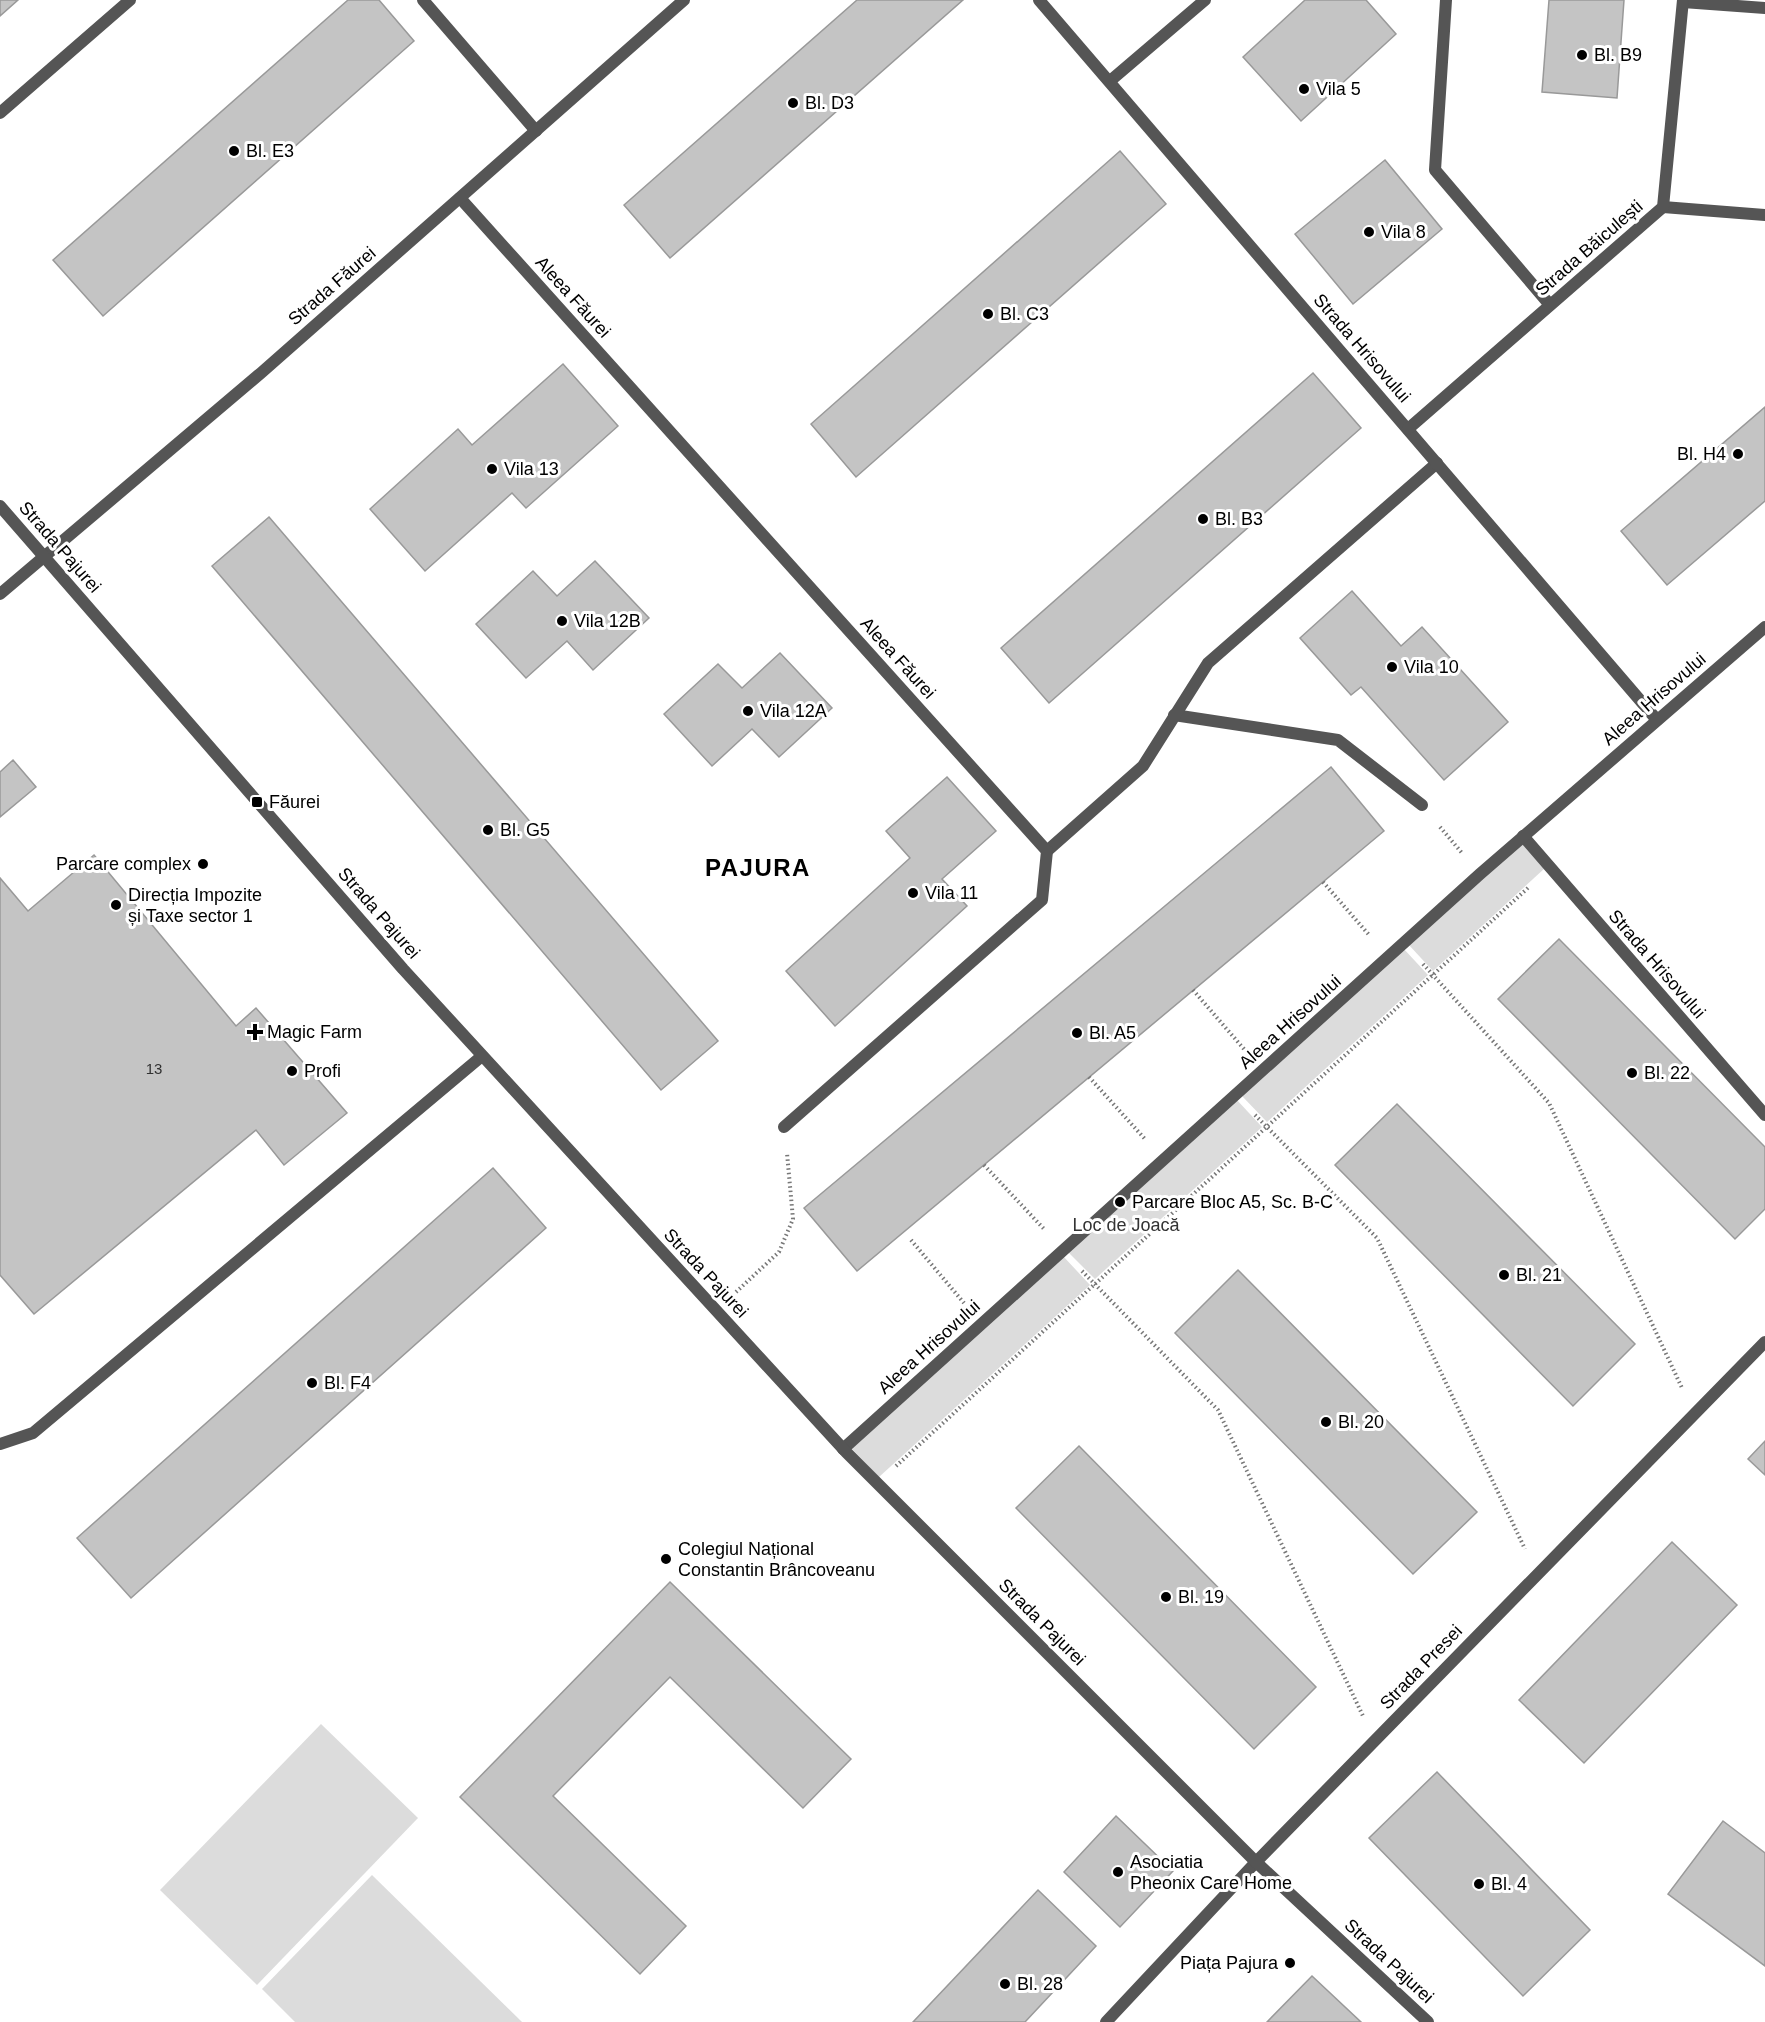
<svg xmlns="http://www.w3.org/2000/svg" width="1765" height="2022" viewBox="0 0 1765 2022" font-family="Arial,sans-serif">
	<rect width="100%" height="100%" fill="#fff"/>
	<g fill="#dcdcdc">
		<polygon points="1522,841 1545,868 1433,971 1408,944"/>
		<polygon points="1403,948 1428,975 1267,1122 1241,1095"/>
		<polygon points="1236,1099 1262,1127 1095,1279 1068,1252"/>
		<polygon points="1063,1256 1090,1285 879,1477 851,1448"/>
		<polygon points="321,1724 418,1818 257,1985 160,1890"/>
		<polygon points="372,1875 522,2022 295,2022 262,1989"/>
	</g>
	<g fill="#c4c4c4" stroke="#999" stroke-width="1.5">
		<polygon points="0,0 18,0 0,16"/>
		<polygon points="348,0 379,0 414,41 103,316 53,260"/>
		<polygon points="857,0 963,0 670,258 624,205"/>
		<polygon points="1305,0 1366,0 1396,34 1301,121 1243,57"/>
		<polygon points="1549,0 1624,0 1617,98 1542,92"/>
		<polygon points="1120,151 1166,204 856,477 811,424"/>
		<polygon points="1385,160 1442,229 1353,304 1295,234"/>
		<polygon points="563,364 618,426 526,508 512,493 425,571 370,509 458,429 472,445"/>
		<polygon points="1313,373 1361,428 1049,703 1001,648"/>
		<polygon points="1765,407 1765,501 1667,585 1621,531"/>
		<polygon points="269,517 718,1041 661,1090 212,566"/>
		<polygon points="595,561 649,618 593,670 567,641 526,678 476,624 533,571 557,596"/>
		<polygon points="1352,591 1401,646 1422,627 1508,722 1444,780 1361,687 1351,695 1300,638"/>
		<polygon points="780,653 832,708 779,757 752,729 712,766 664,714 718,664 742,688"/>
		<polygon points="13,760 36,787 0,817 0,772"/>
		<polygon points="1331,767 1384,831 857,1271 804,1208"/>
		<polygon points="947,777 996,831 942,879 967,906 835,1026 786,971 910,858 886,831"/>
		<polygon points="94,855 236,1026 256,1008 347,1113 284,1165 256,1130 34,1314 0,1275 0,878 28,911"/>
		<polygon points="1559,939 1765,1147 1765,1209 1735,1239 1498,999"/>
		<polygon points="1397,1104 1635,1344 1573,1406 1335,1165"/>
		<polygon points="493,1168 546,1228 131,1598 77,1538"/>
		<polygon points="1238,1270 1477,1512 1413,1574 1175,1333"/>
		<polygon points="1765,1441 1765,1475 1748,1459"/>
		<polygon points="1079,1446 1316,1687 1254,1749 1016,1508"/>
		<polygon points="1672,1542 1737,1605 1584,1763 1519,1700"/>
		<polygon points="670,1582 851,1759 803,1808 670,1677 553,1796 686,1926 640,1974 460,1797"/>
		<polygon points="1437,1772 1590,1930 1523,1996 1369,1838"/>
		<polygon points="1116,1816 1173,1871 1120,1927 1064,1872"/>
		<polygon points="1723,1821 1765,1853 1765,1966 1668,1894"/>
		<polygon points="1038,1890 1096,1946 1025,2022 913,2022"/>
		<polygon points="1312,1976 1361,2022 1267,2022"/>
	</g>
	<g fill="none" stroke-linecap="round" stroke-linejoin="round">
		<g stroke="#777" stroke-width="4" stroke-dasharray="1.5 3" stroke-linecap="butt">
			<polyline points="1440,827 1462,853"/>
			<polyline points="1323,882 1370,936"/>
			<polyline points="1423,964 1549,1103 1682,1388"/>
			<polyline points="1193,990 1244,1049"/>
			<polyline points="1089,1077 1145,1139"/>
			<polyline points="1255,1115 1377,1238 1525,1549"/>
			<polyline points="984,1165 1045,1230"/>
			<polyline points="911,1240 964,1303"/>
			<polyline points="1082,1271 1218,1410 1363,1716"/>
			<polyline points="736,1292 779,1252 793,1219 787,1153"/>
			<polyline points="896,1466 1530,886"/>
		</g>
		<g stroke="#555" stroke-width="12">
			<polyline points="1683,2 1765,8"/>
			<polyline points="1110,81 1205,0"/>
			<polyline points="0,113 130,0"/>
			<polyline points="1663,207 1765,215"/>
			<polyline points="1174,715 1338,740 1422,805"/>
			<polyline points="1047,851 1143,766 1208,663 1437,463"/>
		</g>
		<g stroke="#555" stroke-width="12">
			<polyline points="423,0 536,131"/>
			<polyline points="1039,0 1657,720"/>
			<polyline points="1446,0 1435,170 1550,305"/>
			<polyline points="460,198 1047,851 1042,900 784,1127"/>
			<polyline points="1408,429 1663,207 1683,0"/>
			<polyline points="0,594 261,373 684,0"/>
			<polyline points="1523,836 1765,1115"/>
			<polyline points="0,1444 33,1433 482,1056"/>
			<polyline points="843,1449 1480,874 1765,627"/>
			<polyline points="1106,2022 1256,1862 1765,1342"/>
		</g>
		<polyline stroke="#555" stroke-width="12" points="0,506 403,969 846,1452 1256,1862 1428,2022"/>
	</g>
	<g fill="#000" stroke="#fff" stroke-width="2">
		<circle cx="1582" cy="55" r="6"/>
		<circle cx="1304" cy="89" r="6"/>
		<circle cx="793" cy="103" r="6"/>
		<circle cx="234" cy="151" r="6"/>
		<circle cx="1369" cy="232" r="6"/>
		<circle cx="988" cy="314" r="6"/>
		<circle cx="1738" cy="454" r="6"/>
		<circle cx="492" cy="469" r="6"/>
		<circle cx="1203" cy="519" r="6"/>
		<circle cx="562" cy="621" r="6"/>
		<circle cx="1392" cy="667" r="6"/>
		<circle cx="748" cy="711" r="6"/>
		<rect x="251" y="796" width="12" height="12" rx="3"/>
		<circle cx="488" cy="830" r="6"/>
		<circle cx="203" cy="864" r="6"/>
		<circle cx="913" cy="893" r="6"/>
		<circle cx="116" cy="905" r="6"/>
		<path d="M252 1023h6v6h6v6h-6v6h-6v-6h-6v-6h6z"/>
		<circle cx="1077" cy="1033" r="6"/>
		<circle cx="292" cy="1071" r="6"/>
		<circle cx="1632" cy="1073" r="6"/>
		<circle cx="1120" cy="1202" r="6"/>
		<circle cx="1504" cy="1275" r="6"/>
		<circle cx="312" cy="1383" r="6"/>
		<circle cx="1326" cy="1422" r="6"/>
		<circle cx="666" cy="1559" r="6"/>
		<circle cx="1166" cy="1597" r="6"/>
		<circle cx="1118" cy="1872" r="6"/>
		<circle cx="1479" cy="1884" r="6"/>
		<circle cx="1290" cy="1963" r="6"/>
		<circle cx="1005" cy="1984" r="6"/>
	</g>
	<g text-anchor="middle" stroke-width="6" stroke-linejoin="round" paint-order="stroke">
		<g font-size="15" fill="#313131">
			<text x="154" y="1074">13</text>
		</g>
		<g font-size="18" fill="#000" stroke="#fff" text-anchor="start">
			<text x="1594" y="61">Bl. B9</text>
			<text x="1316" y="95">Vila 5</text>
			<text x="805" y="109">Bl. D3</text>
			<text x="246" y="157">Bl. E3</text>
			<text x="1381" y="238">Vila 8</text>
			<text x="1000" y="320">Bl. C3</text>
			<text x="1726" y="460" text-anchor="end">Bl. H4</text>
			<text x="504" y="475">Vila 13</text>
			<text x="1215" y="525">Bl. B3</text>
			<text x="574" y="627">Vila 12B</text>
			<text x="1404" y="673">Vila 10</text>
			<text x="760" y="717">Vila 12A</text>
			<text x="269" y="808">Făurei</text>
			<text x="500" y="836">Bl. G5</text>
			<text x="191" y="870" text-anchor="end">Parcare complex</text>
			<text x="925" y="899">Vila 11</text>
			<text x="128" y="901">Direcția Impozite<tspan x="128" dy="21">și Taxe sector 1</tspan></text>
			<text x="267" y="1038">Magic Farm</text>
			<text x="1089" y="1039">Bl. A5</text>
			<text x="304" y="1077">Profi</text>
			<text x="1644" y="1079">Bl. 22</text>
			<text x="1132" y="1208">Parcare Bloc A5, Sc. B-C</text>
			<text x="1516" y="1281">Bl. 21</text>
			<text x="324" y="1389">Bl. F4</text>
			<text x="1338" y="1428">Bl. 20</text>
			<text x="678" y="1555">Colegiul Național<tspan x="678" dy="21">Constantin Brâncoveanu</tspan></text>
			<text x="1178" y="1603">Bl. 19</text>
			<text x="1130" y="1868">Asociatia<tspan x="1130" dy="21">Pheonix Care Home</tspan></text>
			<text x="1491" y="1890">Bl. 4</text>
			<text x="1278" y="1969" text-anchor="end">Piața Pajura</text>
			<text x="1017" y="1990">Bl. 28</text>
		</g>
		<g font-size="18" fill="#000" stroke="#fff">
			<text transform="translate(1589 248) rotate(-41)" y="6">Strada Băiculești</text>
			<text transform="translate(332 286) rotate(-41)" y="6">Strada Făurei</text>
			<text transform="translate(573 297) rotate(48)" y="6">Aleea Făurei</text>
			<text transform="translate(1362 348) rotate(49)" y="6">Strada Hrisovului</text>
			<text transform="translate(60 547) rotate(49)" y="6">Strada Pajurei</text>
			<text transform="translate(898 658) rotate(48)" y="6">Aleea Făurei</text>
			<text transform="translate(1654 699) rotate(-41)" y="6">Aleea Hrisovului</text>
			<text transform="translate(379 913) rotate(49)" y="6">Strada Pajurei</text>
			<text transform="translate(1657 964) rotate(49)" y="6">Strada Hrisovului</text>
			<text transform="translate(1290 1022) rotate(-42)" y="6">Aleea Hrisovului</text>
			<text transform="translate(706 1273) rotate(47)" y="6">Strada Pajurei</text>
			<text transform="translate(929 1347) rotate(-42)" y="6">Aleea Hrisovului</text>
			<text transform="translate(1042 1622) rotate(45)" y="6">Strada Pajurei</text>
			<text transform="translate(1421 1667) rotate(-46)" y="6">Strada Presei</text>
			<text transform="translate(1389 1961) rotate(43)" y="6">Strada Pajurei</text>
		</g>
		<g font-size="18" fill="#333" stroke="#fff">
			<text x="1126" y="1231">Loc de Joacă</text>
		</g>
		<g font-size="24" font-weight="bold" letter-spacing="1.5" fill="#000" stroke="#fff">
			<text x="758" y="876">PAJURA</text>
		</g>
	</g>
</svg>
